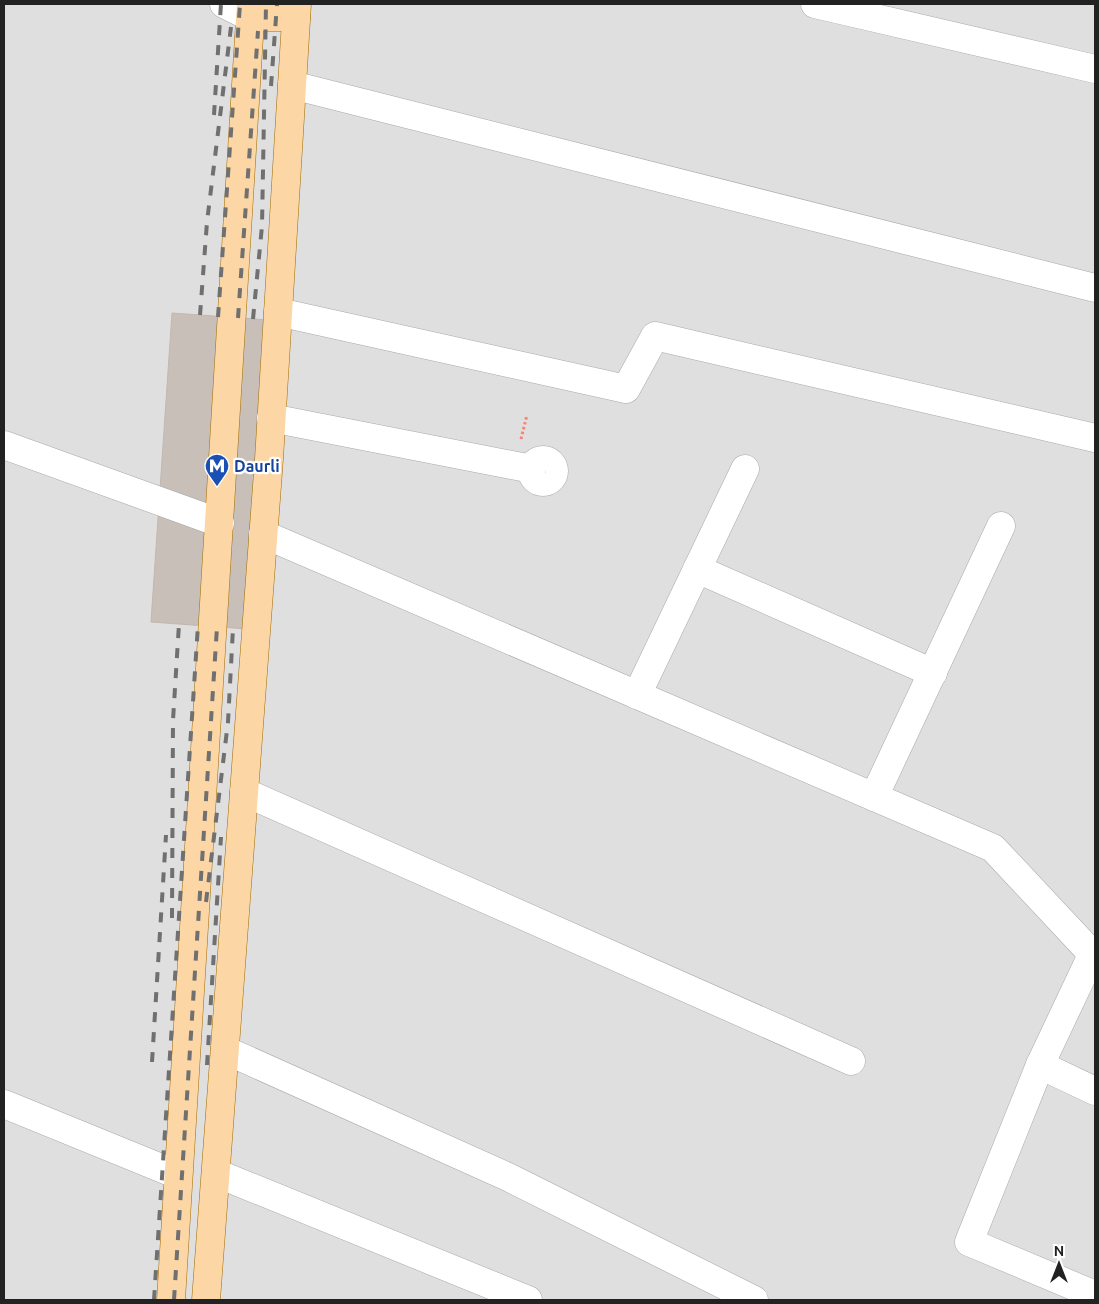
<svg xmlns="http://www.w3.org/2000/svg" width="1099" height="1304" viewBox="0 0 1099 1304" font-family="Ubuntu,sans-serif">
	<rect width="100%" height="100%" fill="#f2efe9"/>
	<rect fill="#e0dfdf" x="4" y="4" width="1091" height="1296"/>
	<polygon fill="#c7bfb8" stroke="#c4b6ab" points="172,313 282,321 261,630 151,622"/>
	<g fill="none" stroke-linecap="round" stroke-linejoin="round">
		<defs>
			<g id="minor">
				<polyline points="224,4 250,17"/>
				<polyline points="815,4 1095,69"/>
				<polyline points="292,85 1095,288"/>
				<polyline points="278,312 626,389 655,336 1095,438"/>
				<polyline points="271,418 532,469"/>
				<polyline points="4,445 220,523"/>
				<circle cx="543" cy="471" r="11"/>
				<polyline points="263,534 993,848 1095,957"/>
				<polyline points="697,569 933,673"/>
				<polyline points="637,695 745,469"/>
				<polyline points="244,792 851,1061"/>
				<polyline points="874,797 1001,526"/>
				<polyline points="1092,955 1040,1065 969,1242 1095,1295"/>
				<polyline points="225,1050 508,1177 754,1300"/>
				<polyline points="1040,1065 1095,1091"/>
				<polyline points="4,1104 178,1175"/>
				<polyline points="216,1173 528,1300"/>
			</g>
			<g id="major">
				<polyline points="250,17 296,17"/>
				<polyline points="171,1300 251,4"/>
				<polyline points="206,1300 269,459 297,4"/>
			</g>
		</defs>
		<use href="#minor" stroke="#a9a9a9" stroke-width="29"/>
		<use href="#major" stroke="#a06b00" stroke-width="29"/>
		<polyline stroke="#fa8072" stroke-width="3" stroke-dasharray="2.5 2.5" stroke-linecap="butt" points="521,439 527,415"/>
		<use href="#minor" stroke="#fff" stroke-width="28"/>
		<use href="#major" stroke="#fcd6a4" stroke-width="28"/>
		<g stroke="#707070" stroke-width="4" stroke-dasharray="10 10" stroke-linecap="butt">
			<polyline points="271,86 277,4"/>
			<polyline points="214,115 221,4"/>
			<polyline points="200,315 207,222 231,27"/>
			<polyline points="218,317 240,4"/>
			<polyline points="238,318 258,31"/>
			<polyline points="253,319 262,226 266,4"/>
			<polyline points="206,902 228,722 233,628"/>
			<polyline points="172,918 173,720 179,624"/>
			<polyline points="152,1062 166,835"/>
			<polyline points="207,1065 221,837"/>
			<polyline points="154,1300 198,625"/>
			<polyline points="174,1300 217,627"/>
		</g>
	</g>
	<defs>
		<symbol id="metro-pin" viewBox="-11 -11 22 30"><path d="M0 17L-7.5 6A9.5 9.5 0 1 1 7.5 6Z" fill="#1a4fb4" stroke="#fff"/><path d="M-5.5 5V-5H-3L0 0L3-5H5.5V5H3V-.5L0 4L-3-.5V5Z" fill="#fff"/></symbol>
	</defs>
	<g fill-rule="evenodd">
		<use href="#metro-pin" x="203" y="452" width="28" height="38"/>
	</g>
	<g text-anchor="middle" stroke-width="4.5" stroke-linejoin="round" paint-order="stroke">
		<g font-size="16" font-weight="bold" fill="#164399" stroke="#fff" text-anchor="start">
			<text x="234" y="472">Daurli</text>
		</g>
	</g>
	<rect width="1099" height="1304" fill="none" stroke="#222222" stroke-width="10"/>
	<g transform="translate(1059 1264)" stroke="#ffffff" stroke-width="4" paint-order="stroke">
	<path d="M0-4L9 19L0 12L-9 19Z" fill="#222222"/>
	<text y="-8" font-size="14" font-weight="bold" text-anchor="middle" fill="#222222">N</text>
	</g>
</svg>
